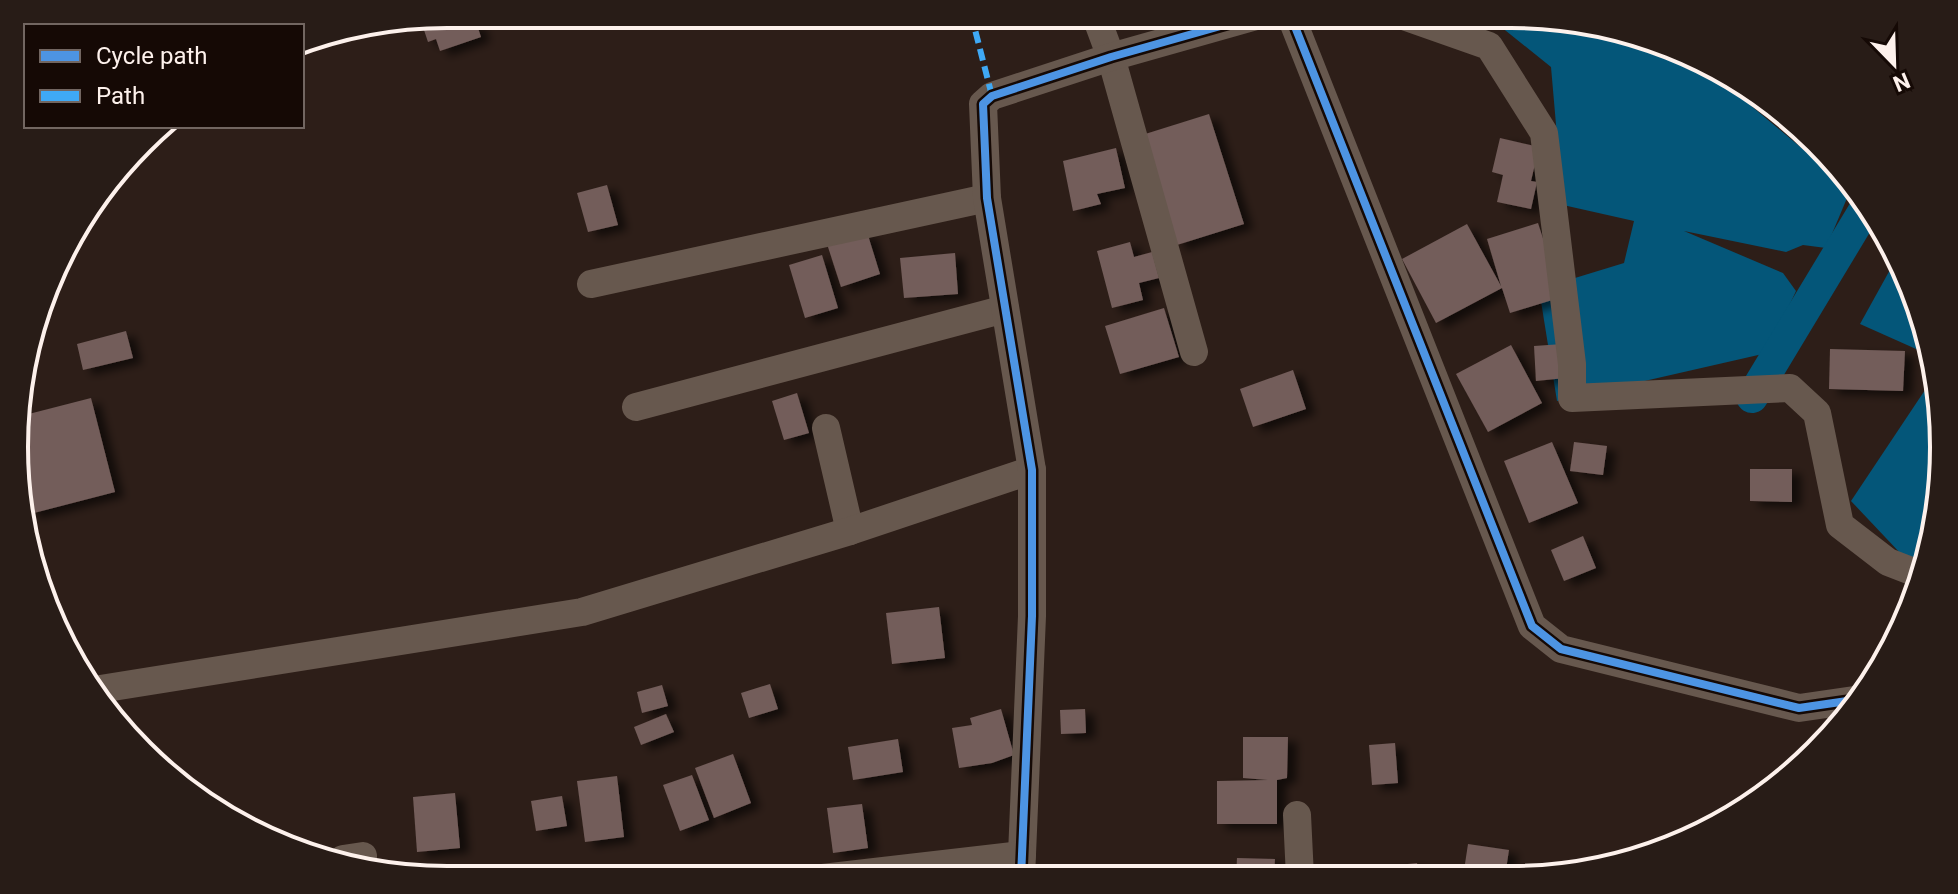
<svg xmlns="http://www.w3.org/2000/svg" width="1958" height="894" viewBox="0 0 1958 894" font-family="Roboto,sans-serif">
	<defs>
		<filter id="shadow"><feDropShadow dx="9" dy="5" stdDeviation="4" flood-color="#0009"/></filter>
	</defs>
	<rect width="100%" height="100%" fill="#2d1e18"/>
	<g fill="#045679">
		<polygon points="1485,14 1511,14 1676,47 1695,59 1847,186 1850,191 1826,248 1803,245 1786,252 1684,231 1783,273 1796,291 1767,353 1557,401 1539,289 1624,263 1634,221 1563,205 1551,67"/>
		<polygon points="1896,259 1911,281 1925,353 1860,324"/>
		<polygon points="1931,381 1944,447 1919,573 1851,501"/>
	</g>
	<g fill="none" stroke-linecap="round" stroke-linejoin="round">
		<polyline stroke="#045679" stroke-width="32" points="1752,397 1864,211"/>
	</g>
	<g fill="#735d5a" filter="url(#shadow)">
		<polygon points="447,14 462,14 466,26 476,22 481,37 440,51 436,39 428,42 420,18"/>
		<polygon points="1209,114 1244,224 1177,245 1142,135"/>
		<polygon points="1500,138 1539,147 1531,181 1537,182 1531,209 1497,202 1503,175 1492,172"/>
		<polygon points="1116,148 1125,188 1097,194 1101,204 1073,211 1063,161"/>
		<polygon points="607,185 618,225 588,232 577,193"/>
		<polygon points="1538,223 1562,297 1510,313 1502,288 1436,323 1402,259 1467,224 1501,286 1487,239"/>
		<polygon points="867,232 880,274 841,287 827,244"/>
		<polygon points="1130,242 1134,257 1152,252 1159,278 1139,283 1143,300 1112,308 1097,251"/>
		<polygon points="955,253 958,294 904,298 900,258"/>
		<polygon points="822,255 838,308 805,318 789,265"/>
		<polygon points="1164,308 1179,357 1120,374 1105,326"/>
		<polygon points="126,331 133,358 83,370 77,344"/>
		<polygon points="1563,344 1565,378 1536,381 1534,346"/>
		<polygon points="1511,345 1542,403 1488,432 1456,374"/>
		<polygon points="1830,349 1905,351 1903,391 1829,389"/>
		<polygon points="1293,370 1306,409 1253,427 1240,389"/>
		<polygon points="797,393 809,433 784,440 772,401"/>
		<polygon points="91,398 115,492 30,514 19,471 21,416"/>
		<polygon points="1552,442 1578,503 1529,523 1504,461"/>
		<polygon points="1574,442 1607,446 1603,475 1570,471"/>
		<polygon points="1750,469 1792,469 1792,502 1750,501"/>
		<polygon points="1583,536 1596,568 1564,581 1551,550"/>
		<polygon points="939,607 945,658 892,664 886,613"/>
		<polygon points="770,684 778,709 749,718 741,693"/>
		<polygon points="662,685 668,706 642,713 637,692"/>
		<polygon points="1001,709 1014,755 992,763 959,768 952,728 972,725 970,718"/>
		<polygon points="1085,709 1086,733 1061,734 1060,710"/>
		<polygon points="666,714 674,732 641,745 634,727"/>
		<polygon points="1243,737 1288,737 1287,778 1277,780 1277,824 1217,824 1217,781 1268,780 1243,778"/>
		<polygon points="898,739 903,772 853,780 848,747"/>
		<polygon points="1395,743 1398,783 1372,785 1369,745"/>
		<polygon points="733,754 751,803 714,818 695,768"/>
		<polygon points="692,775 709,820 680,831 663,785"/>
		<polygon points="617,776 624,837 585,842 577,781"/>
		<polygon points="455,793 460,848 417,852 413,797"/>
		<polygon points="562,796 567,826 536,831 531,801"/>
		<polygon points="862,804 868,848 833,853 827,808"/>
		<polygon points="1468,844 1509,850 1505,876 1463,877"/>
		<polygon points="1237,858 1275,859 1274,877 1236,877"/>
		<polygon points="1417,863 1419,877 1325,877 1325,873"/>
	</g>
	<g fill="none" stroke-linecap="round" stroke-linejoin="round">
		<g stroke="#67584e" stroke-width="28">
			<polyline points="1095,14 1111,57 1194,352"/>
			<polyline points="1290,14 1532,626 1561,649 1799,708 1861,699"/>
			<polyline points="1398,14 1489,46 1544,133 1572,364 1572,398 1790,388 1817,413 1840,525 1888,562 1919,574"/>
			<polyline points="591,284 987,198"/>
			<polyline points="636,407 1005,309"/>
			<polyline points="826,428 850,531"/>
			<polyline points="94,690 582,612 850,531 1032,470"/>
			<polyline points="1297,815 1300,877"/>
			<polyline points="343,859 363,856 363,863"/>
			<polyline points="1021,878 1032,616 1032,470 987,198 983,104 992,96 1111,57 1263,14"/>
			<polyline points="814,879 1022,855"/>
		</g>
		<polyline stroke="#3fa9f5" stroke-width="6" stroke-dasharray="12 6" stroke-linecap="butt" points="971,14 992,96"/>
		<defs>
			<g id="cycleway">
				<polyline points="1290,14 1532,626 1561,649 1799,708 1861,699"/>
				<polyline points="1021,878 1032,616 1032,470 987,198 983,104 992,96 1111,57 1263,14"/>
			</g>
		</defs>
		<use href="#cycleway" stroke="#150905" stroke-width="13"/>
		<use href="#cycleway" stroke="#4d94e3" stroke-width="8"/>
	</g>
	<path d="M0 0H1958V894H0ZM447 28H1511A419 419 0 0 1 1930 447V447A419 419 0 0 1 1511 866H447A419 419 0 0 1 28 447V447A419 419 0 0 1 447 28Z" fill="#281c17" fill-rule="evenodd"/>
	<path fill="none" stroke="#fdf1ec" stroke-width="4" d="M447 28H1511A419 419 0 0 1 1930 447V447A419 419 0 0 1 1511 866H447A419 419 0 0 1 28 447V447A419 419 0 0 1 447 28Z"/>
	<rect x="24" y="24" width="280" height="104" fill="#150905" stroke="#726661" stroke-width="2"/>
	<rect x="40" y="50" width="40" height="12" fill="#4d94e3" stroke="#726661" stroke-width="2"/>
	<text x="96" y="64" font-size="24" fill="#fdf1ec">Cycle path</text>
	<rect x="40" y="90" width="40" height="12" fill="#3fa9f5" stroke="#726661" stroke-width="2"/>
	<text x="96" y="104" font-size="24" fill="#fdf1ec">Path</text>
	<g transform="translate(1894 64) rotate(157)" stroke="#150905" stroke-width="6" paint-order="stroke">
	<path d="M0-6L14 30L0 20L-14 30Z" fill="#fdf1ec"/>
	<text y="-12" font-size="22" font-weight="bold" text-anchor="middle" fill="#fdf1ec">N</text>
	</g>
</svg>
